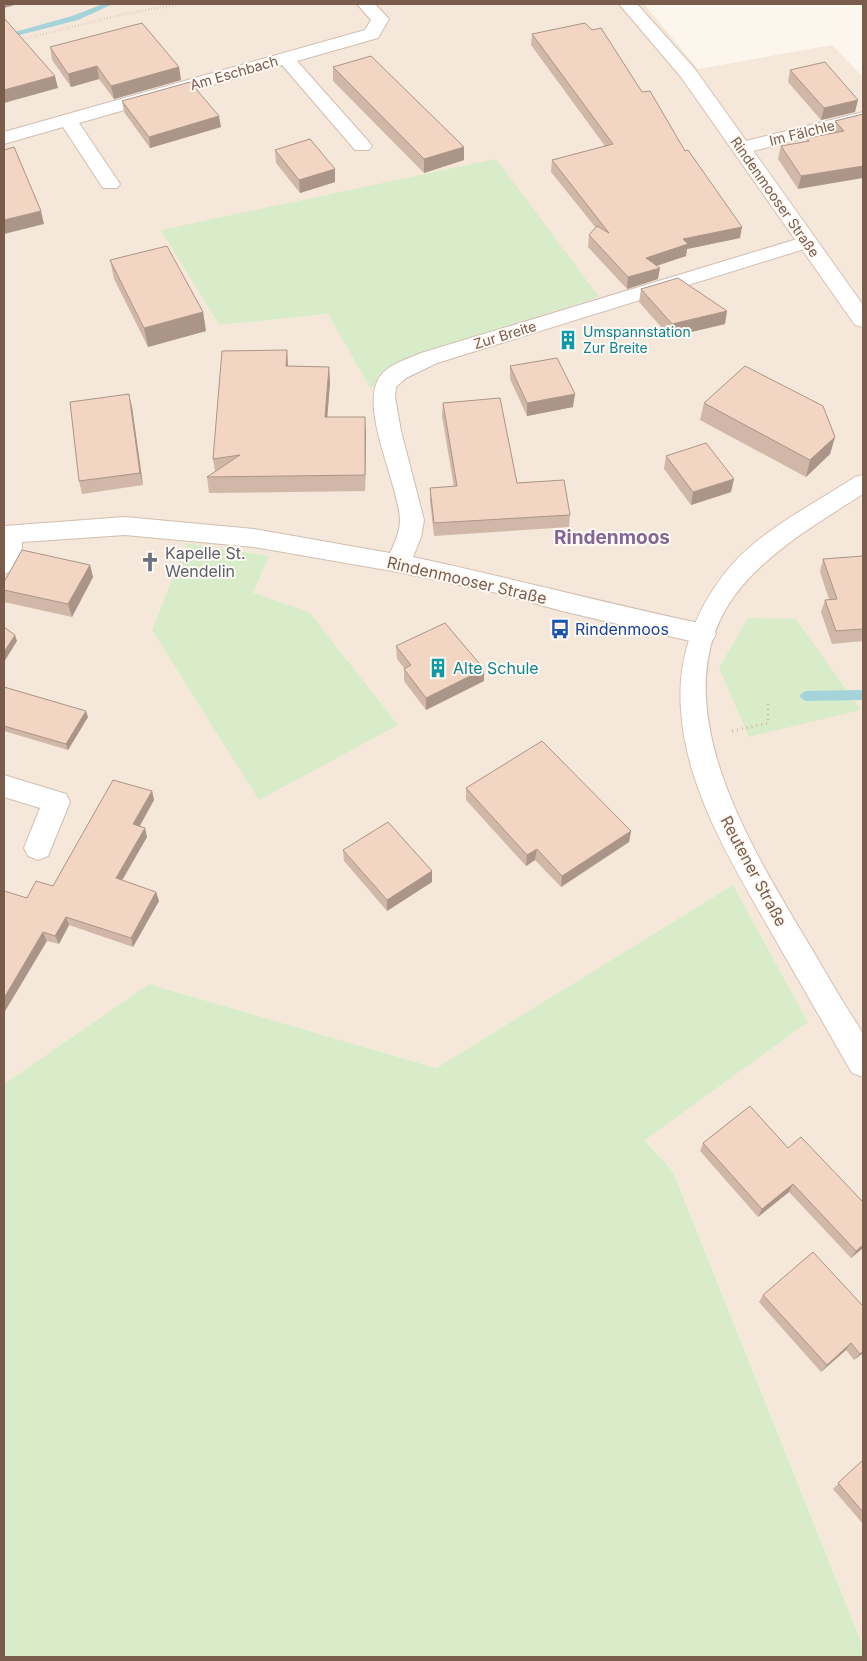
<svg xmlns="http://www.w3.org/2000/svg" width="867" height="1661" viewBox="0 0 867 1661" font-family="Inter,sans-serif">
	<rect width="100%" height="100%" fill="#fdf6ec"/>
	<path fill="#f5e8da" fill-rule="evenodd" d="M 4,4 L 644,4 L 698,69 L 832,45 L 863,77 L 863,1646 L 673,1172 L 645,1139 L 808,1022 L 733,885 L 436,1068 L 149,984 L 4,1084 ZM 162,230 L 455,341 L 410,356 L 387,371 L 328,314 L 219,325 ZM 187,543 L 269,556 L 253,593 Z"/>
	<g fill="#d8ecc9">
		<polygon points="496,159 599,297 410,356 387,371 371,389 328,314 219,325 161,230"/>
		<polygon points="187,543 269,556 253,593 309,612 398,725 259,800 152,630"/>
		<polygon points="748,618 796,619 861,710 749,737 719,668"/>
		<polygon points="733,885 808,1022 645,1140 673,1172 863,1646 863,1657 4,1657 4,1084 149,984 436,1068"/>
	</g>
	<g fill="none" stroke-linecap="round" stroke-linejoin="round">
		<g fill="#a5d3da" fill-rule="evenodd">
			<polygon points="103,4 113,4 78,20 4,39 4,35 72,16"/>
			<polygon points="863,690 863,700 805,701 799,696 805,691"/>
		</g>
		<defs>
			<g id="street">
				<polygon points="357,4 375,4 389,19 378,38 297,61 369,142 372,146 369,150 355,150 282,65 79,123 120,184 117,188 103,188 63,127 4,144 4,132 365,30 371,20"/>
				<polygon points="863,112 863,124 741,154 734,152 731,148 734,144"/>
				<path d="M 807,236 L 814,238 L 817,242 L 814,246 L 437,363 L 406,378 L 396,387 L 395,397 L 401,431 L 424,520 L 421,537 L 413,557 C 510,578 606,603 703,624 L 712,627 L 716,634 L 712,641 L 703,644 L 562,611 L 497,593 L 398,572 L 254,547 L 125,535 L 22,542 L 22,548 L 13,571 L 4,574 L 4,526 L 125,517 L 254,529 L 390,553 C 395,543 400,531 400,520 C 399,484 357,405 381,375 C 391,363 408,359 421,353 Z"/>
				<polygon points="4,775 66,794 70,802 48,856 38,860 28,856 24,848 40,808 4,797"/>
			</g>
			<g id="secondary">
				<polygon points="619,4 637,4 695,69 863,305 863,327 855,325 681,77"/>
				<path d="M 863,475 L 863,494 C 821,521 777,546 743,585 C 649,693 755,853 813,951 C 825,972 837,992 850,1013 C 854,1020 861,1028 863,1036 C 866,1047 864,1066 863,1077 L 852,1073 C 825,1026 798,979 771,932 C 733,865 686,790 681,710 C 677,660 694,612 725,573 C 758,531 811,506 855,477 Z"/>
			</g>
		</defs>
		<use href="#street" stroke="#d1beb0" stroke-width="2"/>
		<use href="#secondary" stroke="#d6c0b0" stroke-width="2"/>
		<polyline stroke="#d9b8a5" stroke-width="2.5" stroke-dasharray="0.5 2.5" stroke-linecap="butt" points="20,40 124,14 180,4"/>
		<polyline stroke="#d9b8a5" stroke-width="3" stroke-dasharray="1 4" stroke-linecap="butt" points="732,731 768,723 768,702"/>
		<use href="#street" fill="#fff" fill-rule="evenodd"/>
		<use href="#secondary" fill="#fff" fill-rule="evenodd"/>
	</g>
	<g fill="#d1b7a8">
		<polygon points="532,34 642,92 685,151 740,238 687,249 686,256 656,266 658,279 627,289 588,247 589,235 596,228 551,172 552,160 605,146 531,45"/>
		<polygon points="50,47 179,67 181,80 114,99 99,79 71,87 52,60"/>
		<polygon points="333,67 464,147 464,160 424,173 333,81"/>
		<polygon points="790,70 855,112 821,120 788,82"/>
		<polygon points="122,101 221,127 150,148 124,112"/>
		<polygon points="863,114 798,189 778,159 781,146 807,142 807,138 832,133 835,121"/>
		<polygon points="275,150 335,169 335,182 300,193 276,163"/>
		<polygon points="110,260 203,312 206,331 148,347 114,279"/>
		<polygon points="641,289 725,324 670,337 639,302"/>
		<polygon points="287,350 288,366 329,367 330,383 327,417 366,433 365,491 209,493 207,477 215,472 213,459"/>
		<polygon points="510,366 573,407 527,416 510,379"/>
		<polygon points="443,403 517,483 570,515 569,527 434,536 430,501 430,488 454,487 442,416"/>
		<polygon points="704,403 835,437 830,454 806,477 700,420"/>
		<polygon points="132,407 143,485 82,494 79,481"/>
		<polygon points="666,456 731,492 691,505 664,469"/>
		<polygon points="863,556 863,641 832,644 821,612 825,600 829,599 820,572 823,559"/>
		<polygon points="90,565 93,577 72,617 4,602 4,582"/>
		<polygon points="396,646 484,681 426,710 404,681 404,668 397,659"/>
		<polygon points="4,687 88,717 68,750 4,731"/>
		<polygon points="466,788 631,831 629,842 561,887 535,860 526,866 466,800"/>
		<polygon points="152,791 154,800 139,826 147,837 122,881 156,892 159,901 133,947 69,925 59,944 47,941 27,898 53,886"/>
		<polygon points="343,850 432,871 432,882 387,911 344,861"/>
		<polygon points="750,1106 863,1248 851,1258 789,1192 758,1217 700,1151 703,1143"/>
		<polygon points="813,1252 863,1353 854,1360 846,1350 821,1372 759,1302 763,1295"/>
		<polygon points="863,1460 863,1524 833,1489"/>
	</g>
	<g fill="#aa9588">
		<polygon points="4,4 18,4 4,8"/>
		<polygon points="97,66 99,79 71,87 68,74"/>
		<polygon points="179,67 181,80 114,99 111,86"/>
		<polygon points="55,76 58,88 4,103 4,90"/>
		<polygon points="858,100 855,112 821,120 824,108"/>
		<polygon points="219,116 221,127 150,148 149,137"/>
		<polygon points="464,147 464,160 424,173 424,159"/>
		<polygon points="863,166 863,178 798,189 801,176"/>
		<polygon points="335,169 335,182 300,193 299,180"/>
		<polygon points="41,211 44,224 4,234 4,220"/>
		<polygon points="742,227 740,238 687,249 686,256 644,270 646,258 683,239"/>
		<polygon points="660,268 658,279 627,289 628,277"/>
		<polygon points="727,311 725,324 670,337 672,324"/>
		<polygon points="203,312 206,331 148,347 144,328"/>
		<polygon points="287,350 288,367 286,366"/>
		<polygon points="329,367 330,383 326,434 325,417"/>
		<polygon points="129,394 132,407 143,485 140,473"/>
		<polygon points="575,394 573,407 527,416 527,403"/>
		<polygon points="365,417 366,433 365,491"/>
		<polygon points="835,437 830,454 806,477 810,460"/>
		<polygon points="734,479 731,492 691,505 693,492"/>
		<polygon points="90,565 93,577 72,617 68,604"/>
		<polygon points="15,635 17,641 4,662 4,652"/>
		<polygon points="484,669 484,681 426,710 426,698"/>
		<polygon points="86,711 88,717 68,750 66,744"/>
		<polygon points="152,791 154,800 136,833 133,824"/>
		<polygon points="145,828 147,837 118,887 116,878"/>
		<polygon points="631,831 629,842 561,887 562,876"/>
		<polygon points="537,849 535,860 526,866 527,855"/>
		<polygon points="432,871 432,882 387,911 387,900"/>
		<polygon points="156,892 159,901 133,947 131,938"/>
		<polygon points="66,917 69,925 59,944 55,936"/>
		<polygon points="43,932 47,941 4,1013 4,998"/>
		<polygon points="793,1184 789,1192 758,1217 762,1209"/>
		<polygon points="863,1245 863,1248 851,1258 856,1251"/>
		<polygon points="851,1343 846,1350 821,1372 827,1365"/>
		<polygon points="863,1351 863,1353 854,1360"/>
	</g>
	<g fill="#f3d5c3" stroke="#aa9588">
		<polygon points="4,18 55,76 4,90"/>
		<polygon points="142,23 179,67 111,86 97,66 68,74 50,47"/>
		<polygon points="585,23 592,30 601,28 642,92 650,91 685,151 688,150 742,227 683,239 688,244 646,258 660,268 628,277 589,235 597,226 609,233 552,160 613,144 532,34"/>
		<polygon points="371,56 464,147 424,159 333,67"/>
		<polygon points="825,62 858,100 824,108 790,70"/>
		<polygon points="190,82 219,116 149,137 122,101"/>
		<polygon points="863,114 863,166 801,176 781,146 809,141 807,138 844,131 835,121"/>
		<polygon points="310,139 335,169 299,180 275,150"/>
		<polygon points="14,147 41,211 4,220 4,150"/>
		<polygon points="167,246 203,312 144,328 110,260"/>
		<polygon points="678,278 727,311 672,324 641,289"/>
		<polygon points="287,350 286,366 329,367 325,417 365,417 365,475 207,477 240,455 213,459 222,351"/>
		<polygon points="557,358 575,394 527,403 510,366"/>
		<polygon points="745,366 823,406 835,437 810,460 704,403"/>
		<polygon points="129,394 140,473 79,481 70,402"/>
		<polygon points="500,398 517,483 564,480 570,515 434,523 430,488 457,486 443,403"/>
		<polygon points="706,443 734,479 693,492 666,456"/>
		<polygon points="22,550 90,565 68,604 4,590 4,582"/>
		<polygon points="863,556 863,629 836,631 825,600 837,599 823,559"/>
		<polygon points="445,623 484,669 426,698 404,669 411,665 396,646"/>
		<polygon points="4,627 15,635 4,652"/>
		<polygon points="4,687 86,711 66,744 4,726"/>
		<polygon points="542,741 631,831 562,876 537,849 527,855 466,788"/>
		<polygon points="113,780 152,791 133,824 145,828 116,878 156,892 131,938 66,917 55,936 43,932 4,998 4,891 27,898 36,881 53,886"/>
		<polygon points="388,822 432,871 387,900 343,850"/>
		<polygon points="750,1106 788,1148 801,1137 863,1202 863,1245 856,1251 793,1184 762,1209 703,1143"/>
		<polygon points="813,1252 863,1306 863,1351 860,1354 851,1343 827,1365 763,1295"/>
		<polygon points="863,1460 863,1512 838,1483"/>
	</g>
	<defs>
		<symbol id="building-bare" viewBox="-9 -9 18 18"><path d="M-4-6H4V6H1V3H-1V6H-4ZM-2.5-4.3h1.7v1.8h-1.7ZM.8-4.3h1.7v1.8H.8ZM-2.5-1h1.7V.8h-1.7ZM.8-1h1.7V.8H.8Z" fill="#0f9aa8" stroke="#fffaf3" stroke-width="2.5" paint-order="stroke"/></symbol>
		<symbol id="church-bare" viewBox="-9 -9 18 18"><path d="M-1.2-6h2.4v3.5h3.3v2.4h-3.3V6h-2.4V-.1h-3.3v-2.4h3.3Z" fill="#6b7280" stroke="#fffaf3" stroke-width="2.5" paint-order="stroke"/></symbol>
		<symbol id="bus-bare" viewBox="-9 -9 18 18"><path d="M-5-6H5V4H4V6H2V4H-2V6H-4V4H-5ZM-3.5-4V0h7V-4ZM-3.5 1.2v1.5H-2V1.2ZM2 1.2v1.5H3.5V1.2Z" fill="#1a4fb4" stroke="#fffaf3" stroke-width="2.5" paint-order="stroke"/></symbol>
	</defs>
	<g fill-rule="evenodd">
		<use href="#building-bare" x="554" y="326" width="28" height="28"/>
		<use href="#church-bare" x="136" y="548" width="28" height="28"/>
		<use href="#bus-bare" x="546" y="615" width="28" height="28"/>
		<use href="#building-bare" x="424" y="654" width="28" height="28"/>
	</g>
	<g text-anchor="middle" stroke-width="4" stroke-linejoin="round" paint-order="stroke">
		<g font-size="14" fill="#7a5c4d" stroke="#fffaf3">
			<text transform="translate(234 73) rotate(-16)" y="5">Am Eschbach</text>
			<text transform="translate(802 133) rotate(-14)" y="5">Im Fälchle</text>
			<text transform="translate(775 197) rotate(55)" y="5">Rindenmooser Straße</text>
			<text transform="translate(505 335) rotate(-17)" y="5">Zur Breite</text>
		</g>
		<g font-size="14" fill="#0d838f" stroke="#fffaf3" text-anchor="start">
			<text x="583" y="337">Umspannstation<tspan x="583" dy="16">Zur Breite</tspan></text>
		</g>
		<g font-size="16" fill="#5b616d" stroke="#fffaf3" text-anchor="start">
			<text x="165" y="559">Kapelle St.<tspan x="165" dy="18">Wendelin</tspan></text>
		</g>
		<g font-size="16" fill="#7a5c4d" stroke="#fffaf3">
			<text transform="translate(467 580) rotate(13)" y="6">Rindenmooser Straße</text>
			<text transform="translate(754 871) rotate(62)" y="6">Reutener Straße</text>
		</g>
		<g font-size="16" fill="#164399" stroke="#fffaf3" text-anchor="start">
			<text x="575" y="635">Rindenmoos</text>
		</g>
		<g font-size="16" fill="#0d838f" stroke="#fffaf3" text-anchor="start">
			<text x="453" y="674">Alte Schule</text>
		</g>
		<g font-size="19" font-weight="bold" fill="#846695" stroke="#fffaf3">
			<text x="612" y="544">Rindenmoos</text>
		</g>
	</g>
	<rect width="867" height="1661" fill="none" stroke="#7a5c4d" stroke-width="10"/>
</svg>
